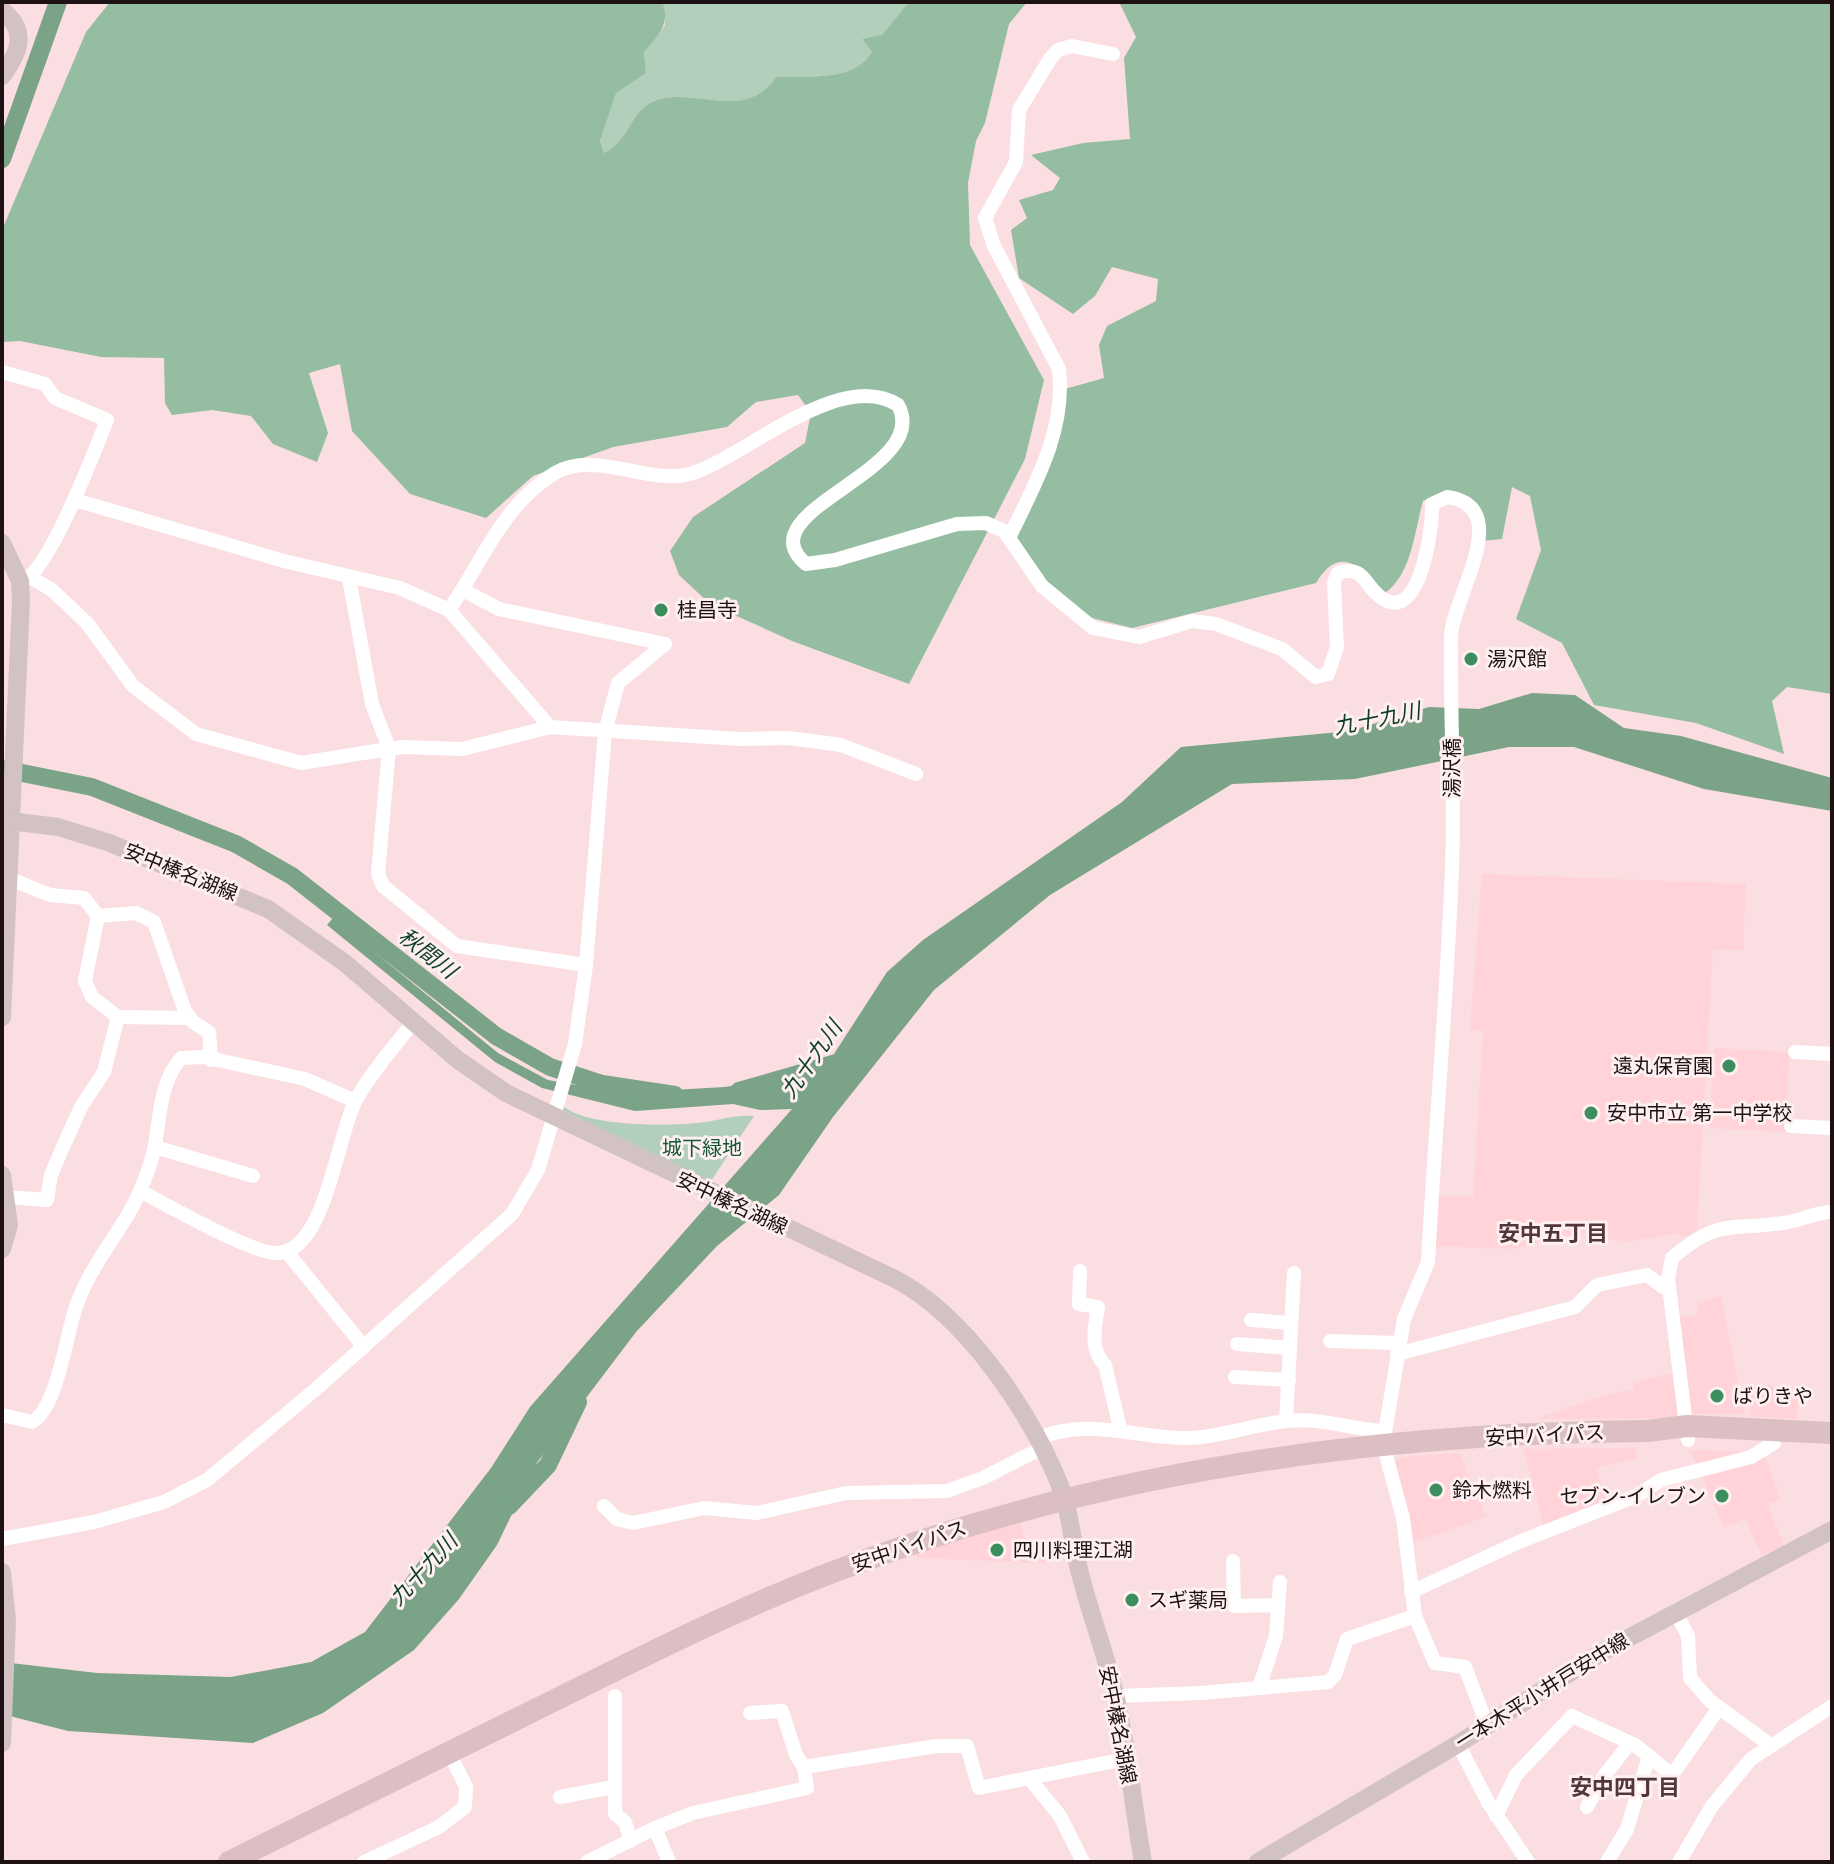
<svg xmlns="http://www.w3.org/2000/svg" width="1834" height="1864" viewBox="0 0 1834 1864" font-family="'Noto Sans','Noto Sans JP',sans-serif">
	<rect width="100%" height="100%" fill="#fbdee1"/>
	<g fill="#ffd3d8">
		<polygon points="1482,874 1746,884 1743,950 1713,949 1697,1229 1686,1236 1673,1234 1626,1242 1578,1233 1513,1249 1431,1246 1434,1196 1473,1197 1483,1031 1470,1030"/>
		<polygon points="1714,1048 1790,1052 1785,1132 1710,1128"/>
		<polygon points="1721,1296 1745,1414 1689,1414 1677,1318 1698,1314 1697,1302"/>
		<polygon points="1672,1373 1678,1415 1673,1418 1536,1419 1607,1394 1634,1390 1633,1382"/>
		<polygon points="1749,1384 1798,1387 1797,1419 1751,1416"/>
		<polygon points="1635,1448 1637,1459 1596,1468 1608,1504 1544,1527 1523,1449"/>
		<polygon points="1690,1450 1764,1452 1780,1499 1767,1504 1784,1545 1762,1556 1745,1519 1724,1527"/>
		<polygon points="1460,1453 1486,1517 1407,1544 1391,1462 1408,1456"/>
		<polygon points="1021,1520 1023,1536 1049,1552 1044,1563 917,1558 916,1550"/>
	</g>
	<g fill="#b2cfbb">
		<path d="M 662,2 L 909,2 L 882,36 L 862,39 L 872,52 C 853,83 808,75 776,77 C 746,121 700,89 660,99 C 630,106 631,141 604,153 L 600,141 L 616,92 L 646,73 L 644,52 L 665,25 Z"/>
		<path d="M 562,1105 C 584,1127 668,1126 698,1123 C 717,1121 735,1114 754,1116 L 711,1181 L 561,1110 Z"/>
	</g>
	<g fill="#94bda2">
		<path d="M 110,2 L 662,2 C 671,24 658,35 644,52 L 646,73 L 616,93 L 600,141 L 604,153 C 631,141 630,106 660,99 C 700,89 746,121 776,77 C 808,75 853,83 872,52 L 862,39 L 882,35 L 909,2 L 1027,2 L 1009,24 L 985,123 L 976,141 L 968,183 L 970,245 L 1044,380 L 1025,459 L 909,684 L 792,641 L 710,604 L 679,575 L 670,551 L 693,517 L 805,443 L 811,413 L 798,395 L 756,402 L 727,427 L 613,447 L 533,476 L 486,518 L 410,494 L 352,431 L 340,364 L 309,373 L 328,433 L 317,462 L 273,444 L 251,416 L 212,410 L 172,415 L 165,403 L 164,358 L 101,357 L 20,341 L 2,342 L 2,230 L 86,32 Z"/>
		<path d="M 1119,2 L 1832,2 L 1832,694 L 1787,687 L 1772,701 L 1784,754 L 1696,723 L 1594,705 L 1562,643 L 1516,619 L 1541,550 L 1530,496 L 1512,487 L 1502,539 L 1481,541 L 1480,509 C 1460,488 1448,488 1423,501 C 1414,533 1412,574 1384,594 C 1362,569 1341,542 1316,583 L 1132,628 L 1092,618 L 1059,598 L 1015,543 L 1015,526 L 1065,389 L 1104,378 L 1099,345 L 1107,326 L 1156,301 L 1158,279 L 1112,267 L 1095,296 L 1073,314 L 1019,278 L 1011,230 L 1027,218 L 1019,200 L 1053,190 L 1060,178 L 1031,155 L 1083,143 L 1130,139 L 1124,58 L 1136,37 Z"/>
	</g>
	<polygon fill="#7aa388" points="1532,693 1575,695 1624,728 1681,736 1832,778 1832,811 1704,789 1574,747 1509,747 1355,779 1232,784 1050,895 934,990 833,1117 779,1195 717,1246 636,1332 536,1464 497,1545 459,1599 414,1650 323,1713 253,1743 68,1731 2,1714 2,1662 97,1673 231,1677 311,1662 365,1632 491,1468 530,1407 792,1109 760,1110 733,1104 635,1111 542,1088 495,1062 327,925 333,918 498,1053 548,1080 621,1093 724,1087 821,1074 887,972 923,940 1122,802 1181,747 1350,731 1429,707 1479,709"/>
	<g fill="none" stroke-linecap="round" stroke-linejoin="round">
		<g stroke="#7aa388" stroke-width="18">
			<polyline points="2,159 58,2"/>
			<polyline points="2,769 92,787 236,844 292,876 496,1036 550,1067 602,1084 675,1095"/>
			<polyline points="739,1091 840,1062"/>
			<polyline points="509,1506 548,1465 578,1402"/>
		</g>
		<g stroke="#fff" stroke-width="14">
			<path d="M 2,372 L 45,384 L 55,398 L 107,420 C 95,450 50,569 24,580"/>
			<polyline points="75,500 284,561 400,588 449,610 550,727"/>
			<path d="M 1009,538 C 1035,484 1066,431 1059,369 L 994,246 L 985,218 L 1016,162 L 1019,110 L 1050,59 L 1058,50 L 1072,46 L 1113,54"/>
			<polyline points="30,577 52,590 87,623 133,686 196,734 301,763 401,747 462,749 550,727 740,739 789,738 841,745 916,774"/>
			<polyline points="349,578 372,704 389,748 378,874 383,886 457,946 586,965"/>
			<polyline points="463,590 499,609 665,644"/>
			<path d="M 449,610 C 482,562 503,504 555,473 C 597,449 651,487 693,473 C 746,456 840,368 898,405 C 934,471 743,510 806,564 L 835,560 L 957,524 L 986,523 L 1004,531 L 1042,586 L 1093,628 L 1139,637 L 1192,621 L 1216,624 L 1282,649 L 1316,677 L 1328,674 L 1337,647 L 1334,582 L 1338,573 C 1367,563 1365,592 1387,601 C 1422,616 1433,524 1432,504 L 1447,497 C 1517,507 1451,599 1451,637 C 1450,714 1455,791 1452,868 C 1447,999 1435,1131 1428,1262 L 1404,1319 L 1383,1444 L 1403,1518 L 1415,1616 L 1435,1663 L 1465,1667 L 1487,1725"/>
			<polyline points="98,916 136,913 154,922 185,1011 193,1022 209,1032 211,1060"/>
			<polyline points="118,1017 189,1018"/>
			<polyline points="1795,1052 1832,1054"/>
			<polyline points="1791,1126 1832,1128"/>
			<polyline points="155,1147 253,1176"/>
			<path d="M 140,1191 C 166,1204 255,1256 279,1253 C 327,1248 337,1134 356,1100 C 371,1072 395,1046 414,1021"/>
			<polyline points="6,1197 47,1200 51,1175 62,1149 81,1107 104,1072 118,1017 92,997 85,981 98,916 84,898 50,895 8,878"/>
			<polyline points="286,1251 364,1347"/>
			<path d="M 1080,1271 L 1079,1304 L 1098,1307 C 1095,1326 1089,1350 1105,1365 L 1120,1428"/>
			<polyline points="1251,1320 1291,1323"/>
			<polyline points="1330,1341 1399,1343"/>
			<polyline points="1237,1344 1290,1348"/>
			<polyline points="1397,1354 1575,1307 1597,1285 1647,1275 1663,1287 1669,1287"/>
			<polyline points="1235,1377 1289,1380"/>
			<path d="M 2,1415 L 32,1422 C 57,1408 66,1337 75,1310 C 90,1262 126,1228 142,1186 C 147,1173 153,1159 155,1145 C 160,1117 160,1082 181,1058 L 204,1057 L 305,1079 L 355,1101"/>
			<polyline points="1286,1421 1294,1273"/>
			<path d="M 1037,1439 C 1088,1416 1137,1439 1189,1438 C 1222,1437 1254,1424 1287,1421 C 1321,1417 1352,1430 1385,1431"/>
			<path d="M 1688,1440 L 1668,1279 L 1672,1258 C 1719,1218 1728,1231 1783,1223 C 1800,1221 1815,1212 1832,1212"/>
			<polyline points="604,1506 617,1519 633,1523 704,1508 757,1513 846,1493 947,1491 983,1478 1042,1448"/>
			<polyline points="2,1539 94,1522 164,1502 207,1480 316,1389 512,1214 538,1170 575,1044 586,965 605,732 618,683 665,644"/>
			<polyline points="1233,1561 1234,1606 1278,1605"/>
			<polyline points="1411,1592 1519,1542 1636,1496 1661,1480 1751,1457 1774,1443"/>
			<polyline points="1675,1611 1688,1636 1690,1678 1710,1701 1769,1744"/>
			<polyline points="1260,1685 1276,1636 1280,1582"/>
			<polyline points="615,1696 615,1814 625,1822 631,1841"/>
			<polyline points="1116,1696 1201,1693 1328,1682 1335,1675 1347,1639 1415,1616"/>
			<polyline points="750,1713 782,1711 796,1755 804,1767"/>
			<polyline points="1458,1744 1488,1802 1528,1862"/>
			<polyline points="1029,1778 1060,1816 1083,1862"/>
			<polyline points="560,1797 614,1787"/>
			<polyline points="1587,1807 1604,1776 1630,1743"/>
			<polyline points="1496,1816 1516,1775 1572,1716 1635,1745 1672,1775 1719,1708"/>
			<polyline points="655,1828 669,1862"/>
			<polyline points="364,1862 439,1827 465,1807 466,1787 449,1752"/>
			<polyline points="587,1862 655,1828 693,1813 807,1788 804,1767 937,1746 967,1746 979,1788 1125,1759"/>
			<polyline points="1607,1862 1627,1829 1649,1756"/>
			<polyline points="1679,1862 1712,1806 1751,1759 1832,1706"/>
		</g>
		<g stroke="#d2c2c3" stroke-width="18">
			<path d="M 2,10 C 28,31 20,52 2,76"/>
			<polyline points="2,543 20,581 21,601 2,1017"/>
			<path d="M 2,820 L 58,827 L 110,843 L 268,909 L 345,963 L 458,1060 L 506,1093 L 893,1278 C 965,1314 1036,1418 1063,1494 C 1071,1517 1072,1542 1078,1565 C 1088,1609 1105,1650 1115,1694 C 1128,1749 1133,1806 1143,1862"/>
			<polyline points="2,1175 9,1225 2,1249"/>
			<polyline points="2,1572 7,1621 2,1743"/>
			<polyline points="1258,1862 1458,1744 1604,1651 1832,1530"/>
		</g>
		<path stroke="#dcbfc2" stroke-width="22" d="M 229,1862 C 337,1808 445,1754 553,1701 C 648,1654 742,1606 841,1569 C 1098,1472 1373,1433 1647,1431 L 1687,1426 L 1832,1433"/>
	</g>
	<g fill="#3c8e5f" stroke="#feeff1" stroke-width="3">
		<circle cx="661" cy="610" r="8"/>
		<circle cx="1471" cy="659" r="8"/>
		<circle cx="1729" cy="1066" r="8"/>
		<circle cx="1591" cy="1113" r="8"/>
		<circle cx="1717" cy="1396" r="8"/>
		<circle cx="1436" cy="1490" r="8"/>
		<circle cx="1722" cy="1496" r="8"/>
		<circle cx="997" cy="1550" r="8"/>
		<circle cx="1132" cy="1600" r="8"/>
	</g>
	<g text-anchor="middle" stroke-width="6" stroke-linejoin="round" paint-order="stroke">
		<g font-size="20" fill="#1d1113" stroke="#feeff1" text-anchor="start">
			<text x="677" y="617">桂昌寺</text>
			<text x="1487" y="666">湯沢館</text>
			<text x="1713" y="1073" text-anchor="end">遠丸保育園</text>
			<text x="1607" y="1120">安中市立 第一中学校</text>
			<text x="1733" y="1403">ばりきや</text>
			<text x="1452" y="1497">鈴木燃料</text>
			<text x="1706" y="1503" text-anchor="end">セブン-イレブン</text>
			<text x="1013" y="1557">四川料理江湖</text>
			<text x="1148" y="1607">スギ薬局</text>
		</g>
		<g font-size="20" fill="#1d1113" stroke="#feeff1">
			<text transform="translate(1452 768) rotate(-90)" y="7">湯沢橋</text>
			<text transform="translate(181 872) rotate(22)" y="7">安中榛名湖線</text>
			<text transform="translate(732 1203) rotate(25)" y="7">安中榛名湖線</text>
			<text transform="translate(1545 1435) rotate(-3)" y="7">安中バイパス</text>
			<text transform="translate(909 1546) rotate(-19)" y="7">安中バイパス</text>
			<text transform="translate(1542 1691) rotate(-32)" y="7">一本木平小井戸安中線</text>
			<text transform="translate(1118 1725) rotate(79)" y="7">安中榛名湖線</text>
		</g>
		<g font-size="20" fill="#135835" stroke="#feeff1">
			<text x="702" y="1155">城下緑地</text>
		</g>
		<g font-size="22" font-style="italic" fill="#0c3f25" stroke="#feeff1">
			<text transform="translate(1377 718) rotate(-11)" y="8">九十九川</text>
			<text transform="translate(428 953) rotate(38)" y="8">秋間川</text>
			<text transform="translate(811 1059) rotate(-55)" y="8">九十九川</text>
			<text transform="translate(423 1569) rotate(-47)" y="8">九十九川</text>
		</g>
		<g font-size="22" font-weight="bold" fill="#51363a" stroke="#feeff1">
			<text x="1553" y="1241">安中五丁目</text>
			<text x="1625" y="1795">安中四丁目</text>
		</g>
	</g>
	<rect width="1834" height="1864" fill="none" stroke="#1d1113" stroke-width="8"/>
</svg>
